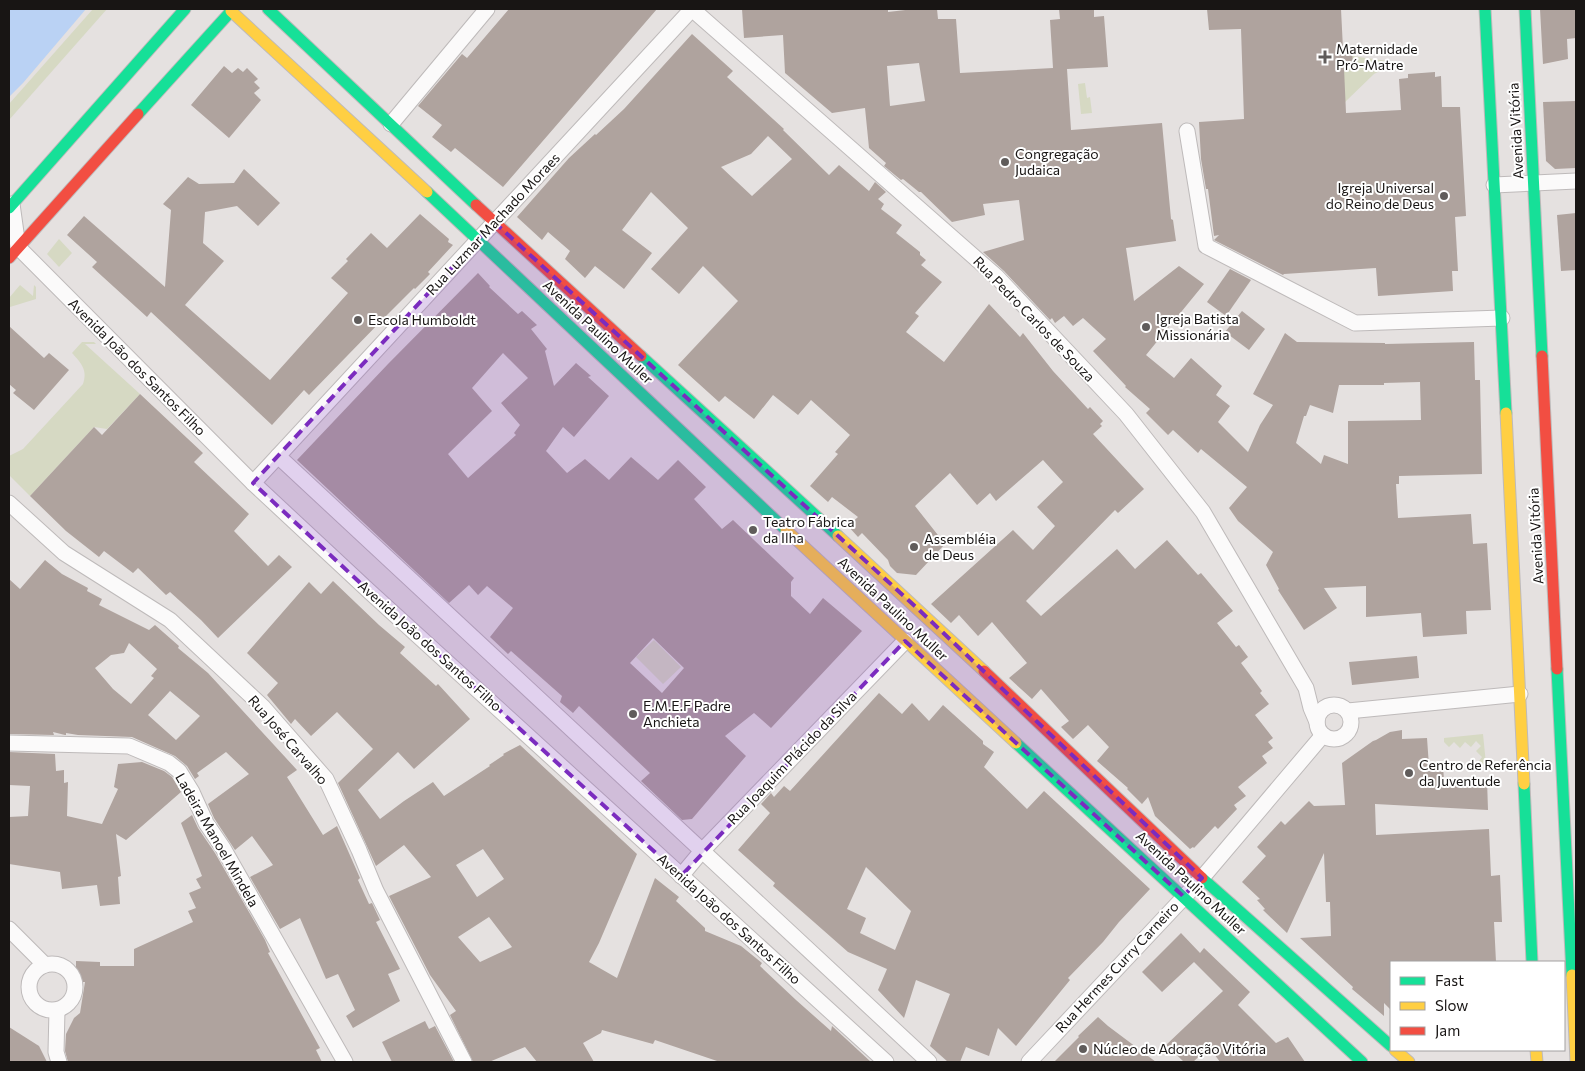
<svg xmlns="http://www.w3.org/2000/svg" width="1585" height="1071" viewBox="0 0 1585 1071" font-family="Commissioner,sans-serif">
	<rect width="100%" height="100%" fill="#e5e1e0"/>
	<g fill="#d6d9c3">
		<polygon points="93,9 107,9 9,120 9,104"/>
		<polygon points="1352,56 1395,62 1394,64 1374,74 1345,102 1338,62"/>
		<polygon points="1085,83 1087,98 1090,97 1092,113 1081,114 1078,84"/>
		<polygon points="59,239 72,253 59,267 47,254"/>
		<polygon points="20,285 33,296 34,285 36,287 36,299 10,307 9,305 9,298"/>
		<path d="M 82,342 L 94,342 L 96,344 L 85,344 L 140,394 L 107,429 L 94,427 L 30,496 L 9,475 L 9,456 L 23,449 L 83,384 C 88,370 81,363 72,353 Z"/>
		<polygon points="654,640 681,667 663,684 636,657"/>
		<polygon points="1483,734 1486,764 1476,765 1482,757 1476,751 1481,746 1476,741 1471,747 1465,742 1460,748 1454,742 1449,747 1444,742 1444,738"/>
	</g>
	<polygon fill="#bad2f4" points="9,9 86,9 23,83 9,97"/>
	<g fill="#afa39e" fill-rule="evenodd">
		<polygon points="509,9 657,9 503,187 455,148 451,152 432,137 442,125 418,106 462,54 467,58"/>
		<path d="M 742,9 L 888,9 L 888,12 L 914,9 L 937,9 L 938,19 L 956,19 L 960,73 L 1053,68 L 1050,20 L 1060,19 L 1059,9 L 1094,9 L 1094,17 L 1104,16 L 1108,67 L 1067,69 L 1071,130 L 1162,123 L 1171,219 L 1173,220 L 1176,241 L 1126,248 L 1134,301 L 1179,266 L 1204,284 L 1146,355 L 1174,378 L 1191,358 L 1222,386 L 1216,395 L 1230,406 L 1218,422 L 1248,452 L 1260,425 L 1273,405 L 1253,394 L 1285,333 L 1297,342 L 1385,343 L 1385,344 L 1474,342 L 1475,380 L 1480,380 L 1482,474 L 1399,476 L 1399,484 L 1396,484 L 1398,518 L 1471,514 L 1473,544 L 1487,543 L 1491,610 L 1466,611 L 1467,634 L 1423,637 L 1421,613 L 1366,617 L 1366,586 L 1324,588 L 1337,608 L 1304,630 L 1278,590 L 1279,589 L 1266,565 L 1273,552 L 1238,521 L 1229,508 L 1247,487 L 1201,449 L 1198,453 L 1173,430 L 1168,435 L 1146,413 L 1150,409 L 1125,387 L 1126,386 L 1093,351 L 1106,339 L 1083,318 L 1073,326 L 1064,316 L 1055,323 L 1052,318 L 1050,320 L 1004,271 L 983,252 L 1024,240 L 1019,200 L 983,204 L 985,215 L 952,222 L 921,192 L 919,192 L 903,179 L 901,180 L 884,166 L 886,163 L 869,148 L 865,108 L 832,113 L 785,73 L 783,35 L 744,38 ZM 919,63 L 925,101 L 890,106 L 887,66 ZM 1420,382 L 1421,420 L 1348,421 L 1348,464 L 1324,455 L 1321,464 L 1296,443 L 1304,416 L 1306,416 L 1310,405 L 1333,413 L 1339,385 L 1384,385 L 1384,383 Z"/>
		<polygon points="1207,9 1341,9 1343,49 1352,50 1353,67 1344,68 1346,113 1401,110 1399,79 1408,78 1408,74 1435,72 1435,77 1441,76 1442,107 1460,107 1466,216 1455,217 1458,271 1452,271 1453,291 1378,296 1376,268 1284,274 1283,275 1214,240 1219,235 1214,236 1208,189 1206,189 1201,159 1199,122 1244,119 1241,29 1209,30"/>
		<polygon points="1540,9 1576,9 1576,38 1567,39 1568,59 1543,64"/>
		<path d="M 692,34 L 733,71 L 727,77 L 784,129 L 783,130 L 829,175 L 839,165 L 869,191 L 875,182 L 886,192 L 878,199 L 884,204 L 881,209 L 902,225 L 896,233 L 920,252 L 920,255 L 926,260 L 921,265 L 942,282 L 915,313 L 919,316 L 906,332 L 944,362 L 989,304 L 1020,337 L 1023,333 L 1053,371 L 1088,409 L 1090,407 L 1103,421 L 1100,424 L 1102,426 L 1093,434 L 1144,489 L 1118,513 L 1115,510 L 1026,601 L 1041,616 L 1117,549 L 1135,569 L 1167,540 L 1198,575 L 1201,573 L 1233,611 L 1217,623 L 1236,647 L 1239,645 L 1248,657 L 1241,663 L 1262,691 L 1260,693 L 1269,704 L 1255,715 L 1273,738 L 1268,742 L 1273,748 L 1262,756 L 1267,763 L 1238,787 L 1246,796 L 1234,805 L 1237,809 L 1218,829 L 1215,826 L 1194,848 L 1193,847 L 1190,849 L 1155,816 L 1148,797 L 1142,804 L 1127,789 L 1128,788 L 1097,761 L 1109,747 L 1088,725 L 1073,739 L 1061,727 L 1069,721 L 1041,689 L 1032,699 L 1009,678 L 1027,663 L 992,622 L 978,636 L 959,615 L 951,623 L 931,604 L 1013,530 L 1033,550 L 1055,526 L 1037,507 L 1063,482 L 1043,460 L 996,501 L 990,493 L 977,505 L 950,473 L 915,506 L 945,544 L 916,575 L 897,573 L 890,566 L 888,560 L 862,533 L 858,537 L 848,526 L 858,517 L 832,497 L 828,502 L 810,486 L 838,454 L 835,452 L 850,435 L 811,400 L 798,415 L 773,395 L 754,419 L 725,396 L 719,402 L 678,365 L 738,301 L 703,266 L 679,294 L 651,269 L 688,228 L 651,192 L 622,230 L 652,253 L 624,289 L 595,266 L 585,278 L 565,259 L 570,251 L 548,232 L 542,240 L 517,217 L 569,158 L 595,134 L 596,135 L 624,109 ZM 768,136 L 792,159 L 752,196 L 721,167 L 751,154 Z"/>
		<polygon points="224,66 232,73 238,68 243,72 247,68 258,79 254,82 260,88 254,93 261,100 229,138 191,105"/>
		<polygon points="1576,101 1576,168 1555,169 1546,161 1543,102"/>
		<polygon points="244,169 280,203 258,226 237,206 205,212 203,243 224,261 185,305 270,380 348,293 331,278 348,261 346,259 371,233 387,248 420,214 449,239 448,242 453,245 428,272 430,274 415,289 414,288 385,317 309,395 304,390 272,425 151,312 147,317 92,267 97,262 67,235 84,216 165,287 171,210 163,204 188,177 199,184 234,183"/>
		<polygon points="1576,213 1576,270 1561,271 1557,215"/>
		<polygon points="1230,269 1251,280 1226,316 1207,302"/>
		<path d="M 478,273 L 490,286 L 489,287 L 518,314 L 522,311 L 537,325 L 531,329 L 547,349 L 545,351 L 554,386 L 576,363 L 591,376 L 588,377 L 609,396 L 574,437 L 563,427 L 546,451 L 567,473 L 585,459 L 609,480 L 631,457 L 658,480 L 678,460 L 706,487 L 694,499 L 722,529 L 733,520 L 794,578 L 791,582 L 791,596 L 810,614 L 823,598 L 862,631 L 771,728 L 754,713 L 725,736 L 746,756 L 692,819 L 682,820 L 641,781 L 650,773 L 579,706 L 573,713 L 560,702 L 562,696 L 511,651 L 508,654 L 490,637 L 513,608 L 487,586 L 478,595 L 469,585 L 449,603 L 297,460 L 388,364 ZM 503,353 L 528,378 L 501,403 L 520,425 L 514,433 L 516,435 L 468,478 L 448,454 L 492,411 L 472,388 ZM 653,638 L 684,668 L 662,693 L 630,663 Z"/>
		<polygon points="1242,311 1265,329 1249,350 1225,332"/>
		<polygon points="9,326 44,358 49,353 69,370 34,410 13,393 16,390 9,384"/>
		<polygon points="140,394 203,453 194,462 249,514 234,531 268,566 279,555 292,567 218,638 201,620 170,592 166,595 138,568 133,573 104,551 99,557 66,531 30,496 94,427 102,435"/>
		<path d="M 45,560 L 62,574 L 88,588 L 87,591 L 102,599 L 99,605 L 149,630 L 155,625 L 179,646 L 178,648 L 208,673 L 297,770 L 287,777 L 323,835 L 337,826 L 360,878 L 358,880 L 369,904 L 372,903 L 380,920 L 376,922 L 400,969 L 388,974 L 400,1001 L 353,1028 L 346,1016 L 355,1010 L 338,974 L 326,979 L 300,918 L 280,929 L 250,877 L 273,865 L 252,836 L 235,850 L 214,818 L 208,804 L 249,774 L 226,752 L 197,773 L 199,776 L 195,779 L 187,766 L 175,756 L 132,737 L 78,735 L 66,733 L 66,735 L 65,735 L 53,732 L 54,735 L 9,734 L 9,579 L 20,589 ZM 129,643 L 157,669 L 151,676 L 154,678 L 131,704 L 113,689 L 95,668 L 111,655 L 124,653 ZM 170,691 L 200,716 L 176,740 L 148,715 Z"/>
		<path d="M 333,581 L 379,625 L 405,647 L 400,653 L 436,686 L 438,684 L 470,719 L 414,769 L 398,752 L 358,790 L 380,819 L 404,801 L 433,782 L 444,796 L 490,766 L 489,765 L 504,755 L 503,754 L 520,745 L 637,854 L 599,943 L 589,962 L 617,978 L 655,878 L 679,897 L 676,901 L 705,928 L 705,931 L 741,946 L 762,963 L 760,966 L 796,1000 L 831,1031 L 832,1026 L 871,1062 L 720,1062 L 655,1040 L 653,1044 L 602,1030 L 601,1033 L 583,1043 L 594,1062 L 537,1062 L 525,1047 L 489,1062 L 473,1062 L 450,1015 L 456,1011 L 430,975 L 389,896 L 431,877 L 404,845 L 376,866 L 338,783 L 373,749 L 337,712 L 311,736 L 295,719 L 291,724 L 267,695 L 278,683 L 247,653 L 309,582 L 321,594 ZM 483,849 L 504,879 L 477,897 L 456,865 ZM 489,917 L 512,947 L 480,962 L 458,937 Z"/>
		<polygon points="1417,656 1419,678 1352,685 1349,662"/>
		<path d="M 879,693 L 902,714 L 912,703 L 929,721 L 943,705 L 983,741 L 983,744 L 994,752 L 984,767 L 1027,809 L 1044,791 L 1150,889 L 1119,922 L 1103,942 L 1068,978 L 1070,980 L 1016,1046 L 998,1028 L 989,1056 L 966,1047 L 960,1062 L 948,1062 L 930,1046 L 950,994 L 916,980 L 904,1018 L 878,990 L 887,969 L 848,952 L 773,886 L 775,883 L 738,850 L 770,813 L 761,804 L 771,793 L 774,797 L 784,786 L 790,791 ZM 866,867 L 911,911 L 895,950 L 860,933 L 866,918 L 847,909 Z"/>
		<polygon points="1402,730 1402,739 1427,738 1429,766 1443,766 1444,780 1487,780 1488,810 1375,804 1376,835 1489,829 1491,876 1500,875 1502,922 1494,922 1496,962 1391,962 1391,1010 1384,1003 1384,1016 1352,989 1353,987 1300,938 1331,936 1330,902 1326,902 1324,853 1287,933 1263,910 1265,909 1257,900 1260,899 1242,882 1266,856 1257,847 1281,821 1285,825 1309,801 1314,806 1345,805 1342,763 1373,741 1376,740 1390,732"/>
		<polygon points="9,752 55,754 56,771 64,770 64,783 68,782 67,816 102,824 118,789 114,787 118,764 142,762 164,771 172,777 181,792 126,840 116,834 121,876 118,877 120,904 100,906 97,885 62,889 60,872 9,864 9,817 28,816 30,786 9,785"/>
		<polygon points="192,815 198,828 215,853 265,940 270,952 268,953 320,1048 316,1050 322,1062 68,1062 65,1051 66,1034 74,1018 80,1013 85,982 76,982 76,961 100,962 100,966 134,966 134,949 193,922 188,911 196,908 189,893 201,888 196,879 202,876 181,823"/>
		<polygon points="1181,933 1200,953 1204,948 1250,992 1238,1005 1276,1043 1288,1037 1305,1062 1220,1062 1209,1047 1193,1062 1184,1062 1166,1045 1223,991 1194,962 1162,992 1142,972"/>
		<polygon points="1098,1017 1108,1026 1156,1062 1054,1062 1079,1037 1078,1036"/>
		<polygon points="425,1021 429,1029 435,1026 454,1062 392,1062 382,1042"/>
		<polygon points="9,1027 39,1046 47,1062 9,1062"/>
	</g>
	<g fill="none" stroke-linecap="round" stroke-linejoin="round">
		<defs>
			<g id="street">
				<polyline points="692,9 997,277 1126,414 1203,512 1306,688 1311,708 1317,722"/>
				<polyline points="391,124 487,9"/>
				<polyline points="1187,131 1206,246 1355,323 1502,318"/>
				<polyline points="1494,185 1576,181"/>
				<polyline points="12,204 18,247 253,483 370,592 886,1062"/>
				<polyline points="278,456 929,1062"/>
				<polyline points="253,483 692,9"/>
				<polyline points="9,503 64,553 170,620 263,707 326,779 359,850 376,891 464,1062"/>
				<circle cx="1334" cy="722" r="17"/>
				<polyline points="1348,711 1520,694"/>
				<polyline points="9,743 129,746 169,763 179,771 192,792 206,823 223,848 345,1062"/>
				<polyline points="681,876 701,852 905,641"/>
				<polyline points="9,929 45,965"/>
				<circle cx="52" cy="987" r="23"/>
				<polyline points="57,1010 56,1052 59,1062"/>
				<polyline points="1029,1062 1202,878 1323,735"/>
			</g>
			<g id="fast">
				<polyline points="268,9 476,205"/>
				<polyline points="1485,9 1506,413"/>
				<polyline points="1525,9 1542,356"/>
				<polyline points="138,114 233,9"/>
				<polyline points="427,192 786,530"/>
				<polyline points="9,208 185,9"/>
				<polyline points="641,356 838,536"/>
				<polyline points="1557,669 1572,975"/>
				<polyline points="1016,743 1362,1062"/>
				<polyline points="1524,784 1532,962"/>
				<polyline points="1202,878 1391,1046"/>
			</g>
			<g id="slow">
				<polyline points="231,11 427,192"/>
				<polyline points="1506,413 1524,784"/>
				<polyline points="786,530 1016,743"/>
				<polyline points="838,536 984,671"/>
				<polyline points="1572,975 1576,1061"/>
				<polyline points="1395,1050 1409,1062"/>
				<polyline points="1536,1050 1537,1062"/>
			</g>
			<g id="jam">
				<polyline points="476,205 641,356"/>
				<polyline points="9,258 138,114"/>
				<polyline points="1542,356 1557,669"/>
				<polyline points="984,671 1202,878"/>
			</g>
		</defs>
		<use href="#street" stroke="#bebaba" stroke-width="17"/>
		<use href="#fast" stroke="#bebaba" stroke-width="13"/>
		<use href="#slow" stroke="#bebaba" stroke-width="13"/>
		<use href="#jam" stroke="#bebaba" stroke-width="13"/>
		<use href="#street" stroke="#fbfafa" stroke-width="15"/>
		<use href="#fast" stroke="#16e098" stroke-width="11"/>
		<use href="#slow" stroke="#ffcf43" stroke-width="11"/>
		<use href="#jam" stroke="#f24e42" stroke-width="11"/>
	</g>
	<path fill="#7b2cbf" fill-opacity="0.2" stroke="#7b2cbf" stroke-width="4" stroke-dasharray="10 6" stroke-linejoin="round" d="M 494,222 L 917,608 L 1202,878 L 1183,896 L 905,641 L 681,876 L 370,592 L 253,483 Z"/>
	<g fill="#605c5b" stroke="#fff" stroke-width="2">
		<path d="M1322.5 49.5h5v5h5v5h-5v5h-5v-5h-5v-5h5z"/>
		<circle cx="1005" cy="162" r="5"/>
		<circle cx="1444" cy="196" r="5"/>
		<circle cx="358" cy="320" r="5"/>
		<circle cx="1146" cy="327" r="5"/>
		<circle cx="753" cy="530" r="5"/>
		<circle cx="914" cy="547" r="5"/>
		<circle cx="633" cy="714" r="5"/>
		<circle cx="1409" cy="773" r="5"/>
		<circle cx="1083" cy="1049" r="5"/>
	</g>
	<g text-anchor="middle" stroke-width="4" stroke-linejoin="round" paint-order="stroke">
		<g font-size="14" fill="#181514" stroke="#fff" text-anchor="start">
			<text x="1336" y="54">Maternidade<tspan x="1336" dy="16">Pró-Matre</tspan></text>
			<text x="1015" y="159">Congregação<tspan x="1015" dy="16">Judaica</tspan></text>
			<text x="1434" y="193" text-anchor="end">Igreja Universal<tspan x="1434" dy="16">do Reino de Deus</tspan></text>
			<text x="1156" y="324">Igreja Batista<tspan x="1156" dy="16">Missionária</tspan></text>
			<text x="368" y="325">Escola Humboldt</text>
			<text x="763" y="527">Teatro Fábrica<tspan x="763" dy="16">da Ilha</tspan></text>
			<text x="924" y="544">Assembléia<tspan x="924" dy="16">de Deus</tspan></text>
			<text x="643" y="711">E.M.E.F Padre<tspan x="643" dy="16">Anchieta</tspan></text>
			<text x="1419" y="770">Centro de Referência<tspan x="1419" dy="16">da Juventude</tspan></text>
			<text x="1093" y="1054">Núcleo de Adoração Vitória</text>
		</g>
		<g font-size="14" fill="#181514" stroke="#fff">
			<text transform="translate(1516 131) rotate(-93)" y="5">Avenida Vitória</text>
			<text transform="translate(493 224) rotate(-47)" y="5">Rua Luzmar Machado Moraes</text>
			<text transform="translate(1034 319) rotate(46)" y="5">Rua Pedro Carlos de Souza</text>
			<text transform="translate(598 332) rotate(43)" y="5">Avenida Paulino Muller</text>
			<text transform="translate(137 367) rotate(45)" y="5">Avenida João dos Santos Filho</text>
			<text transform="translate(1536 536) rotate(-93)" y="5">Avenida Vitória</text>
			<text transform="translate(893 609) rotate(43)" y="5">Avenida Paulino Muller</text>
			<text transform="translate(430 646) rotate(42)" y="5">Avenida João dos Santos Filho</text>
			<text transform="translate(288 740) rotate(49)" y="5">Rua José Carvalho</text>
			<text transform="translate(792 758) rotate(-46)" y="5">Rua Joaquim Plácido da Silva</text>
			<text transform="translate(217 840) rotate(60)" y="5">Ladeira Manoel Mindela</text>
			<text transform="translate(1191 883) rotate(43)" y="5">Avenida Paulino Muller</text>
			<text transform="translate(729 919) rotate(42)" y="5">Avenida João dos Santos Filho</text>
			<text transform="translate(1117 967) rotate(-47)" y="5">Rua Hermes Curry Carneiro</text>
		</g>
	</g>
	<rect width="1585" height="1071" fill="none" stroke="#181514" stroke-width="20"/>
	<rect x="1390" y="961" width="175" height="90" fill="#ffffff" stroke="#a3a1a1"/>
	<rect x="1400" y="977" width="25" height="8" fill="#16e098" stroke="#a3a1a1"/>
	<text x="1435" y="986" font-size="15" fill="#181514">Fast</text>
	<rect x="1400" y="1002" width="25" height="8" fill="#ffcf43" stroke="#a3a1a1"/>
	<text x="1435" y="1011" font-size="15" fill="#181514">Slow</text>
	<rect x="1400" y="1027" width="25" height="8" fill="#f24e42" stroke="#a3a1a1"/>
	<text x="1435" y="1036" font-size="15" fill="#181514">Jam</text>
</svg>
